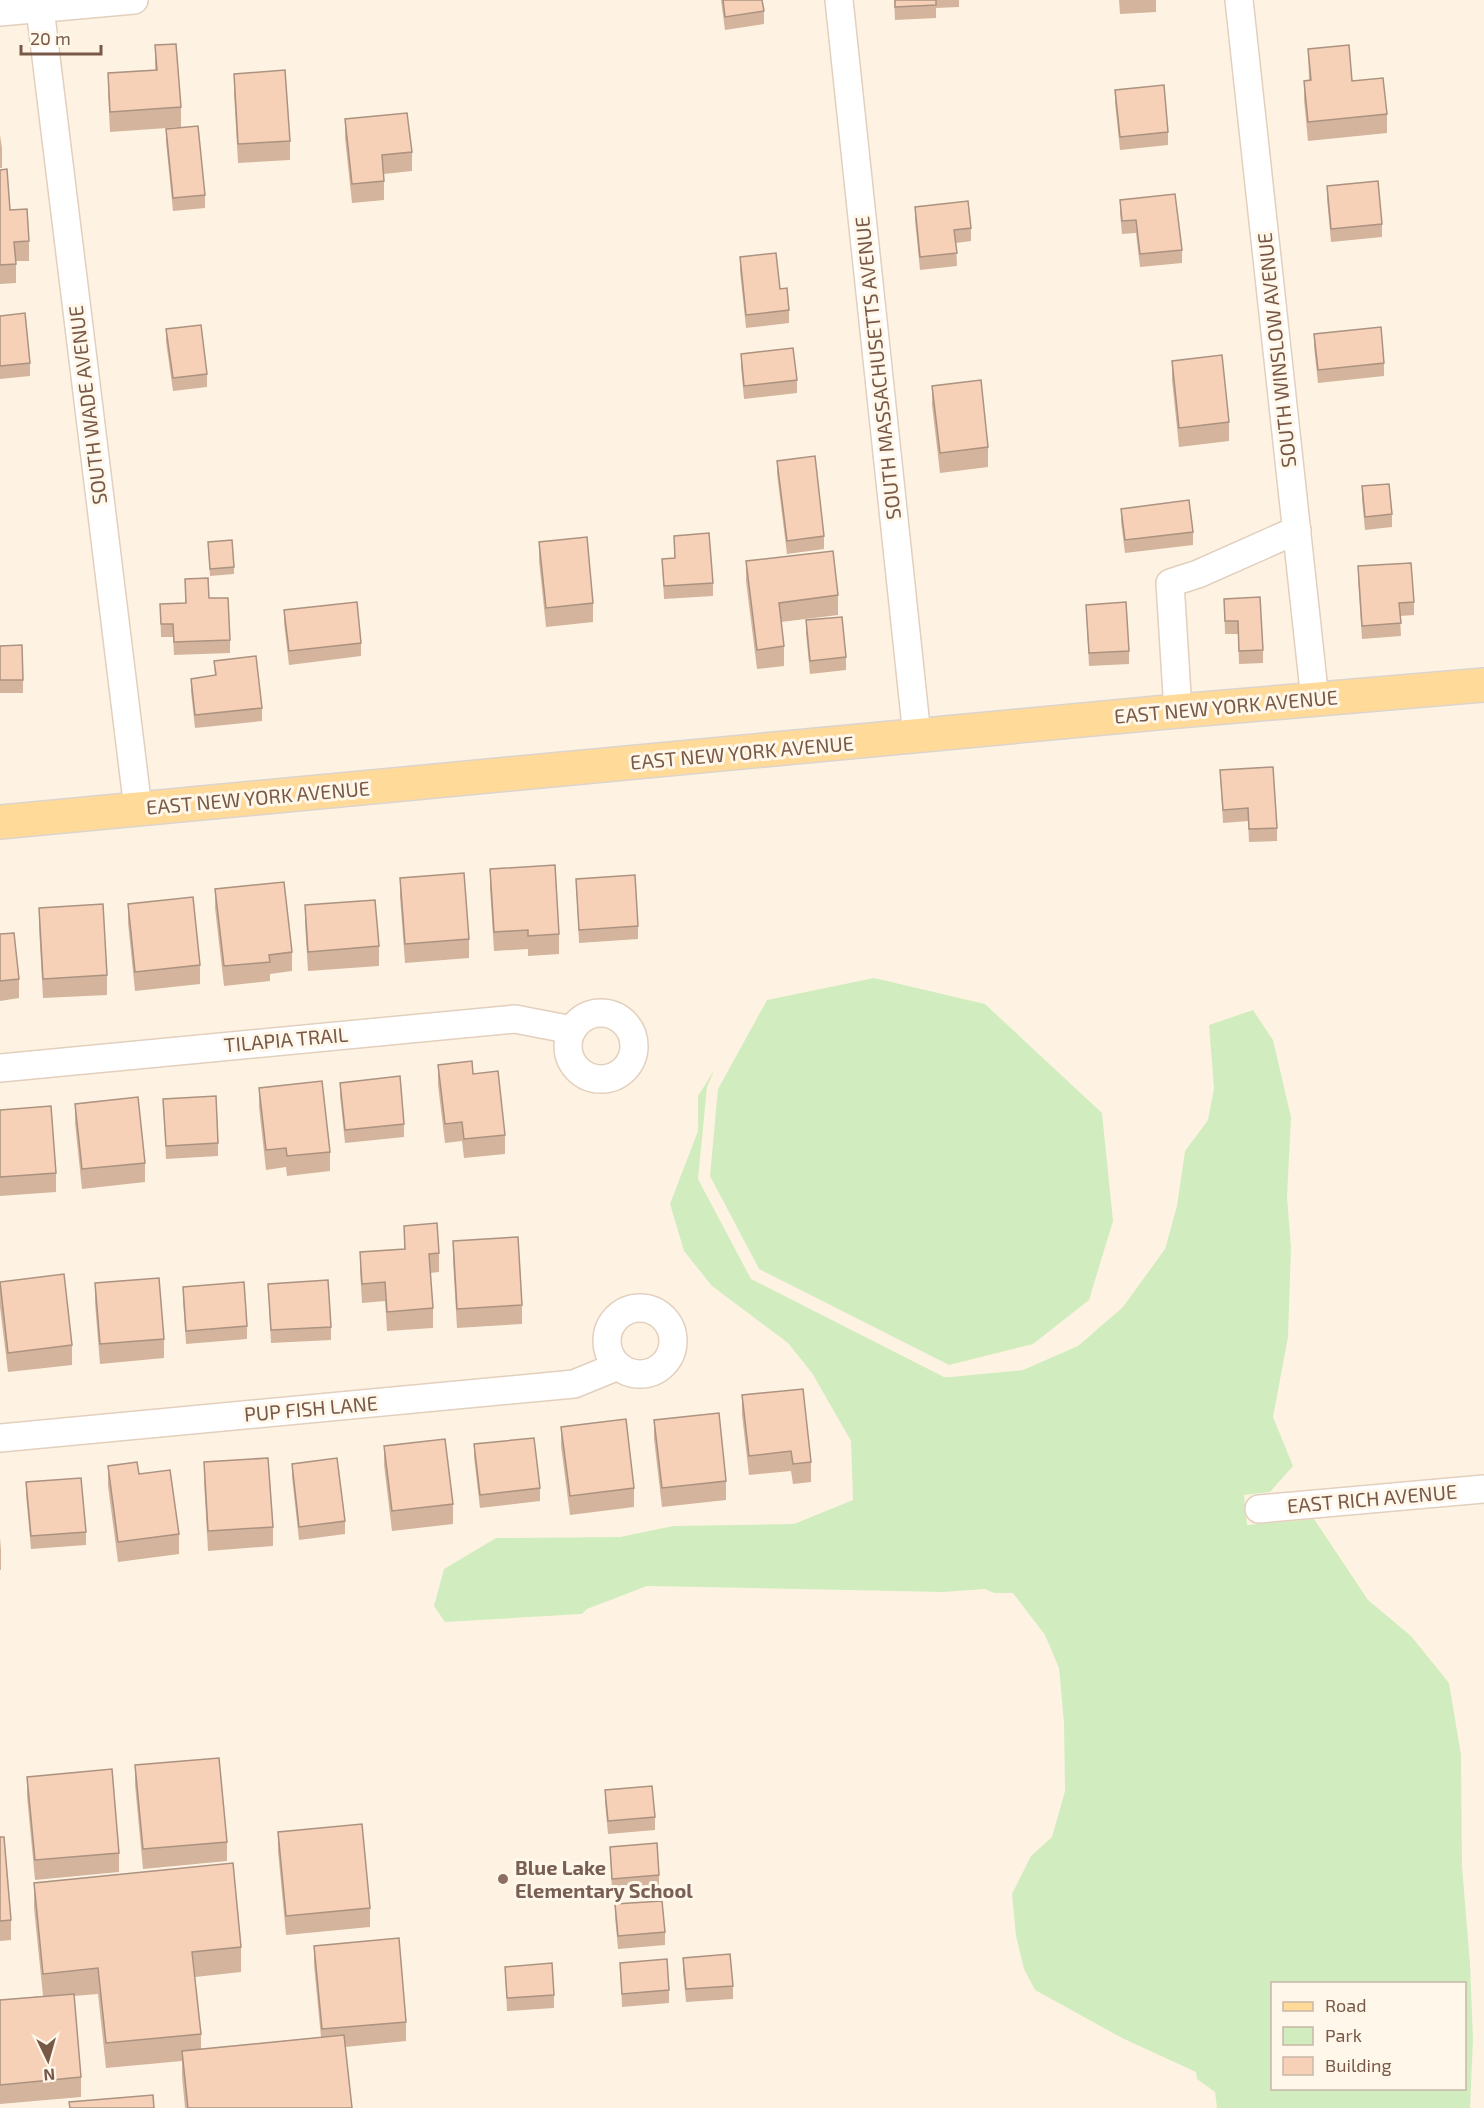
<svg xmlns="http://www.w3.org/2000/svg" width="1484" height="2108" viewBox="0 0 1484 2108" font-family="'Exo 2',sans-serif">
	<rect width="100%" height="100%" fill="#fef3e2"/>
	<g fill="#d1edbf" fill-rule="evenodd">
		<polygon points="874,978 985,1004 1102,1113 1113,1221 1089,1300 1033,1344 949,1365 759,1269 710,1176 718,1089 767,1000"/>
		<path d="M 1253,1010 L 1273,1040 L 1291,1117 L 1287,1197 L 1291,1247 L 1288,1337 L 1273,1417 L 1293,1466 L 1270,1492 L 1244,1495 L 1247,1525 L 1314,1519 L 1368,1600 L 1411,1636 L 1449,1683 L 1461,1755 L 1462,1866 L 1470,1964 L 1473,2040 L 1470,2108 L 1217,2108 L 1215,2092 L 1197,2079 L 1196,2072 L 1122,2038 L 1035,1990 L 1024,1969 L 1016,1936 L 1012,1894 L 1031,1856 L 1052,1837 L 1065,1791 L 1064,1723 L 1059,1668 L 1045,1635 L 1013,1593 L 994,1593 L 985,1589 L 943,1592 L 647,1586 L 587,1609 L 582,1614 L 445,1622 L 434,1606 L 444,1569 L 496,1538 L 620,1537 L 673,1526 L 794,1524 L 853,1500 L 851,1441 L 812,1373 L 788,1343 L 712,1286 L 684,1251 L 670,1204 L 698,1131 L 698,1096 L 715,1069 L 707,1087 L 698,1179 L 751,1279 L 944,1377 L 951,1377 L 1023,1370 L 1078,1346 L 1123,1307 L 1165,1249 L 1177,1206 L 1185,1151 L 1208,1120 L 1214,1088 L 1209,1025 ZM 1272,1984 L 1464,1984 L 1464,2088 L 1272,2088 Z"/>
	</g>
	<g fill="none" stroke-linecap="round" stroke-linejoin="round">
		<defs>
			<g id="minor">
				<polyline points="39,0 138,809"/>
				<polyline points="839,0 917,736"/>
				<polyline points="1239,0 1315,700"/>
				<polyline points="0,12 134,0"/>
				<polyline points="1178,711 1170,583 1198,574 1297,530"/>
				<circle cx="601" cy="1046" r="33"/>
				<polyline points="0,1068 515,1019 572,1030"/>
				<circle cx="640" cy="1341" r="33"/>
				<polyline points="0,1438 574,1384 618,1366"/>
				<polyline points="1259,1509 1484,1489"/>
			</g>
			<polyline id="major" points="0,822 1178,711 1484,685"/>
		</defs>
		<use href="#minor" stroke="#e3cfbd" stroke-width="30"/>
		<use href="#major" stroke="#dcd4cf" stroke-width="36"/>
		<use href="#minor" stroke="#fff" stroke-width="27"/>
		<use href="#major" stroke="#ffda98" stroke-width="33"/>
	</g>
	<g fill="#d4b49d">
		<polygon points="721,0 762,0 764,11 764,24 725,30"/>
		<polygon points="894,0 959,0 959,7 936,8 936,18 895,20"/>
		<polygon points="1119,0 1156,0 1156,12 1120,14"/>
		<polygon points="155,45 181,107 181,127 110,132 108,92 108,73 155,70"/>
		<polygon points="1308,49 1387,114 1387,133 1308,141 1304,100 1304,81 1309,80"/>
		<polygon points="234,74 290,141 290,160 238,163 234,93"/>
		<polygon points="1115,90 1168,132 1168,145 1120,150 1115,103"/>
		<polygon points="345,119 412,152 412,171 384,174 384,200 352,203 345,138"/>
		<polygon points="166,129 205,195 205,208 173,211 166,142"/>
		<polygon points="0,135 2,148 2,168 0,168"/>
		<polygon points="0,170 10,210 29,241 29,261 16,261 16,283 0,284"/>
		<polygon points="1327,186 1382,224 1382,237 1331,242 1327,199"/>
		<polygon points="1120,200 1182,250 1182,263 1140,267 1136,233 1122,234 1120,213"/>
		<polygon points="915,207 971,228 971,241 956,243 957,266 920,270 915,220"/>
		<polygon points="740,257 780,289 789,310 789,323 746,328 740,271"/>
		<polygon points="0,316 30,363 30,376 0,379"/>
		<polygon points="166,329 207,374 207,387 173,391 166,342"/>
		<polygon points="1314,334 1384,363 1384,376 1318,383 1314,347"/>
		<polygon points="741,354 797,380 797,393 744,399 741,367"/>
		<polygon points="1172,361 1229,422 1229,441 1179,447 1172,380"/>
		<polygon points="932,386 988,447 988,467 940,473 932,405"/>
		<polygon points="777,461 824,536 824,549 787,554 777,474"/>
		<polygon points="1362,486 1392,514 1392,527 1365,530 1362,499"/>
		<polygon points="1121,509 1193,532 1193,545 1125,553 1121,522"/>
		<polygon points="674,536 713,583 713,596 664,599 662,559 674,558"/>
		<polygon points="208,542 234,567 234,574 210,576"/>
		<polygon points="539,542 593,603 593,622 546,627 539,561"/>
		<polygon points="746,561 838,595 838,615 781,622 784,646 784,666 757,669 746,581"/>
		<polygon points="1358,566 1414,602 1414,615 1400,616 1401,636 1362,639 1358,579"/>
		<polygon points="185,579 209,598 230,640 230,653 174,655 173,637 161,637 160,604 185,603"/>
		<polygon points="1224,599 1263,650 1263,663 1239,664 1238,634 1225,634"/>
		<polygon points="1086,605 1129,651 1129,664 1089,666"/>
		<polygon points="284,610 361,643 361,656 289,665 284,623"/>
		<polygon points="806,620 846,657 846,670 810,674 806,633"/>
		<polygon points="0,646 23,680 23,693 0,693"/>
		<polygon points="214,661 262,708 262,721 195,728 191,692 191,679 215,676"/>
		<polygon points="1220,770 1277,828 1277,841 1249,842 1248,821 1223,823"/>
		<polygon points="490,869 559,934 559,954 528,956 528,949 494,951 490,888"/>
		<polygon points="400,878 469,939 469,958 405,963 400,897"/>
		<polygon points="576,879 638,926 638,939 579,943"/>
		<polygon points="215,889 292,952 292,971 270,974 270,981 224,986 215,908"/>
		<polygon points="128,904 200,965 200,984 135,991 128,923"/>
		<polygon points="305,905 379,946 379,966 308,971 305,924"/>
		<polygon points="39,908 107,975 107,995 43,998 39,928"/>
		<polygon points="0,934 19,979 19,998 0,1001"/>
		<polygon points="438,1065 473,1074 505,1135 505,1154 464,1158 462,1141 445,1143 438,1085"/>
		<polygon points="340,1083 404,1124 404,1137 345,1143 340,1096"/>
		<polygon points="259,1088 330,1152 330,1171 287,1176 286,1167 266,1170 259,1107"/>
		<polygon points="163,1099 218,1143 218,1156 166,1159"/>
		<polygon points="75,1104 145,1163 145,1182 82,1189 75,1123"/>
		<polygon points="0,1110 56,1173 56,1192 0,1196"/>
		<polygon points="404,1226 439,1253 439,1272 430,1273 433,1308 433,1328 387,1331 385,1301 362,1303 360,1271 360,1252 404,1249"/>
		<polygon points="453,1241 522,1305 522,1324 457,1328 453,1260"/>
		<polygon points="0,1282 72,1345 72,1365 8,1372 0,1307"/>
		<polygon points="95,1283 164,1339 164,1358 100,1364 95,1303"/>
		<polygon points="268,1284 331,1327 331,1340 271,1343"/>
		<polygon points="183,1287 247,1326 247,1339 186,1344 183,1300"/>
		<polygon points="742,1395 811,1462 811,1482 793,1484 791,1471 749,1475 742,1415"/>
		<polygon points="654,1420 726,1481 726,1500 662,1507 654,1439"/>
		<polygon points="561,1427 634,1488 634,1507 570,1515 561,1446"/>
		<polygon points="474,1444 540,1488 540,1501 480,1508 474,1457"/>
		<polygon points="384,1446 453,1504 453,1524 392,1531 384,1465"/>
		<polygon points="204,1462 273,1527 273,1546 208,1551 204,1482"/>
		<polygon points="292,1464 345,1521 345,1534 299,1540 292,1477"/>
		<polygon points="108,1466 139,1474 179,1534 179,1554 118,1562 108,1486"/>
		<polygon points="26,1482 86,1532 86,1545 31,1549 26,1495"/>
		<polygon points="0,1538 1,1550 1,1570 0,1570"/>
		<polygon points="135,1765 227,1842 227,1861 143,1869 135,1785"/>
		<polygon points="27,1777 119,1853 119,1872 35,1880 27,1796"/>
		<polygon points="605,1790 655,1817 655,1830 608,1834 605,1803"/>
		<polygon points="278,1832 370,1908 370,1927 286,1935 278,1851"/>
		<polygon points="0,1837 11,1920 11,1940 0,1941"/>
		<polygon points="610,1847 659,1875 659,1888 612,1892"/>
		<polygon points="34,1883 241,1947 241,1972 195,1977 201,2034 201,2049 321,2037 314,1965 314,1946 406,2022 406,2041 345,2047 352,2108 185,2108 182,2076 182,2061 106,2068 98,1994 74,1996 81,2077 81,2097 0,2104 0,2000 43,1996 34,1908"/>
		<polygon points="615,1904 665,1932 665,1945 618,1949 615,1917"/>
		<polygon points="683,1958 733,1986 733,1999 686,2002 683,1971"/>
		<polygon points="620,1963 669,1990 669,2003 622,2007"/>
		<polygon points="505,1967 554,1995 554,2008 507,2011"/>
	</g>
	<g fill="#f6d1b7" stroke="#ac9280" stroke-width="1.5">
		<polygon points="723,0 762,0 764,11 725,17"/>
		<polygon points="895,0 936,0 936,5 895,7"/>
		<polygon points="176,44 181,107 110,112 108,73 157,70 155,45"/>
		<polygon points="1349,45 1352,81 1383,78 1387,114 1308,122 1304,81 1311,80 1308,49"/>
		<polygon points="285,70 290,141 238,144 234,74"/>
		<polygon points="1164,85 1168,132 1120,137 1115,90"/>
		<polygon points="407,113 412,152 382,155 384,181 352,184 345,119"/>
		<polygon points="198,126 205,195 173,198 166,129"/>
		<polygon points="7,169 10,210 27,209 29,241 14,242 16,264 0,265 0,170"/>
		<polygon points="1378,181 1382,224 1331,229 1327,186"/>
		<polygon points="1175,194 1182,250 1140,254 1136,220 1122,221 1120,200"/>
		<polygon points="968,201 971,228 954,230 957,253 920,257 915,207"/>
		<polygon points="776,253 780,289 787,288 789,310 746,315 740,257"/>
		<polygon points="25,313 30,363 0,366 0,316"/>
		<polygon points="201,325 207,374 173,378 166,329"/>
		<polygon points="1381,327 1384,363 1318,370 1314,334"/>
		<polygon points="793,348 797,380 744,386 741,354"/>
		<polygon points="1222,355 1229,422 1179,428 1172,361"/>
		<polygon points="981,380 988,447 940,453 932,386"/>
		<polygon points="815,456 824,536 787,541 777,461"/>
		<polygon points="1389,484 1392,514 1365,517 1362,486"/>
		<polygon points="1189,500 1193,532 1125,540 1121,509"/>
		<polygon points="709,533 713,583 664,586 662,559 675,558 674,536"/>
		<polygon points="587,537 593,603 546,608 539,542"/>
		<polygon points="232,540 234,567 210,569 208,542"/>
		<polygon points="833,551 838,595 779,603 784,646 757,650 746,561"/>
		<polygon points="1411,563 1414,602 1399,603 1401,623 1362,626 1358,566"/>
		<polygon points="208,578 209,598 228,598 230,640 174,642 173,624 161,624 160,604 186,603 185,579"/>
		<polygon points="1260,597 1263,650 1239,651 1238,621 1225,621 1224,599"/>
		<polygon points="357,602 361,643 289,651 284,610"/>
		<polygon points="1126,602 1129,651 1089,653 1086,605"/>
		<polygon points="842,617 846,657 810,661 806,620"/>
		<polygon points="22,645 23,680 0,680 0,646"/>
		<polygon points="256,656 262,708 195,715 191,679 216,675 214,661"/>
		<polygon points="1273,767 1277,828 1249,829 1248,808 1223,810 1220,770"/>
		<polygon points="555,865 559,934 528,936 528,930 494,932 490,869"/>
		<polygon points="464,873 469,939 405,944 400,878"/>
		<polygon points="635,875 638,926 579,930 576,879"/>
		<polygon points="284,882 292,952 269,955 270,962 224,966 215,889"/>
		<polygon points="193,897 200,965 135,972 128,904"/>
		<polygon points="375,900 379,946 308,952 305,905"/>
		<polygon points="103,904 107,975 43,979 39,908"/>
		<polygon points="14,933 19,979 0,981 0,934"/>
		<polygon points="472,1061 473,1074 498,1071 505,1135 464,1139 462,1122 445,1124 438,1065"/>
		<polygon points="400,1076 404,1124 345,1130 340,1083"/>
		<polygon points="322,1081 330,1152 287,1156 286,1148 266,1150 259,1088"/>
		<polygon points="216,1096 218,1143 166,1146 163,1099"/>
		<polygon points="138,1097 145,1163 82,1169 75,1104"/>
		<polygon points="51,1106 56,1173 0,1177 0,1110"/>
		<polygon points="437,1223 439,1253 429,1254 433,1308 387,1312 385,1282 362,1284 360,1252 405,1249 404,1226"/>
		<polygon points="518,1237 522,1305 457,1309 453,1241"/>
		<polygon points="64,1274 72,1345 8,1353 0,1282"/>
		<polygon points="159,1278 164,1339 100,1344 95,1283"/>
		<polygon points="328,1280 331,1327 271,1330 268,1284"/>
		<polygon points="244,1282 247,1326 186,1331 183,1287"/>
		<polygon points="803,1389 811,1462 793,1464 791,1451 749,1456 742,1395"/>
		<polygon points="719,1413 726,1481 662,1488 654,1420"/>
		<polygon points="626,1419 634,1488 570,1496 561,1427"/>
		<polygon points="534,1438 540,1488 480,1495 474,1444"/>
		<polygon points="445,1439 453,1504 392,1511 384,1446"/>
		<polygon points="268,1458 273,1527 208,1531 204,1462"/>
		<polygon points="337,1458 345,1521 299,1527 292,1464"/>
		<polygon points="137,1462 139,1474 170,1470 179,1534 118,1542 108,1466"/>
		<polygon points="81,1478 86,1532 31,1536 26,1482"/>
		<polygon points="219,1758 227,1842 143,1849 135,1765"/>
		<polygon points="112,1769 119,1853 35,1860 27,1777"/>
		<polygon points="652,1786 655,1817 608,1821 605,1790"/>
		<polygon points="362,1824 370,1908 286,1916 278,1832"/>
		<polygon points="0,1837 4,1837 11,1920 0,1921"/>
		<polygon points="657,1843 659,1875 612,1879 610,1847"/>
		<polygon points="233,1863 241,1947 192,1952 201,2034 106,2043 98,1968 43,1974 34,1883"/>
		<polygon points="662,1901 665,1932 618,1936 615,1904"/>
		<polygon points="399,1938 406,2022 322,2029 314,1946"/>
		<polygon points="730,1954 733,1986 686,1989 683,1958"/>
		<polygon points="667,1959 669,1990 622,1994 620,1963"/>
		<polygon points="552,1963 554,1995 507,1998 505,1967"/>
		<polygon points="74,1994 81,2077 0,2085 0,2000"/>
		<polygon points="344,2035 352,2108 188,2108 182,2051"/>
		<polygon points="153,2095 154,2108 70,2108 69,2102"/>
	</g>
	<circle fill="#8d6e63" stroke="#fff7ea" stroke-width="2" cx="503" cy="1879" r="6"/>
	<g text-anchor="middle" stroke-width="6" stroke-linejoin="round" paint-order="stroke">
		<g font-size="20" fill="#785846" stroke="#fff7ea">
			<text transform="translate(1277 350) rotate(-96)" y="7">SOUTH WINSLOW AVENUE</text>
			<text transform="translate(878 368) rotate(-96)" y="7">SOUTH MASSACHUSETTS AVENUE</text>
			<text transform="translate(88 405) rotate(-97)" y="7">SOUTH WADE AVENUE</text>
			<text transform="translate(1226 707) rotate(-5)" y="7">EAST NEW YORK AVENUE</text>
			<text transform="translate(742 753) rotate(-5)" y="7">EAST NEW YORK AVENUE</text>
			<text transform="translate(258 798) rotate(-5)" y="7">EAST NEW YORK AVENUE</text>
			<text transform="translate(286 1040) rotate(-5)" y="7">TILAPIA TRAIL</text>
			<text transform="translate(311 1409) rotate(-5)" y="7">PUP FISH LANE</text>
			<text transform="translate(1372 1499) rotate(-5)" y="7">EAST RICH AVENUE</text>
		</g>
		<g font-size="20" font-weight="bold" fill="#785e54" stroke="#fff7ea" text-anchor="start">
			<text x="515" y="1875">Blue Lake<tspan x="515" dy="23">Elementary School</tspan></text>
		</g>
	</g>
	<rect x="1271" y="1982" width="195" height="108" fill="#fff7ea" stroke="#c9b7a8" stroke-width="1.5"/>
	<rect x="1283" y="2002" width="30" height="9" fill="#ffda98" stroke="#c9b7a8" stroke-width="1.5"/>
	<text x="1325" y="2012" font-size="18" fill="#785846">Road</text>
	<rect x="1283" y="2027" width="30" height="18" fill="#d1edbf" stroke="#c9b7a8" stroke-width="1.5"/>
	<text x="1325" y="2042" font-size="18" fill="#785846">Park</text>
	<rect x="1283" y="2057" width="30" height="18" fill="#f6d1b7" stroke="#c9b7a8" stroke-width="1.5"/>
	<text x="1325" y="2072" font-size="18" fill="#785846">Building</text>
	<g transform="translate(48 2060) rotate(175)" stroke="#fff7ea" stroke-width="4.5" paint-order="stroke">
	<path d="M0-4.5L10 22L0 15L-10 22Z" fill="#785846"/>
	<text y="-9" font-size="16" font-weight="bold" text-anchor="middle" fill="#785846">N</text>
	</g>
	<path d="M21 45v9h80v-9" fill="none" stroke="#785846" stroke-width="3"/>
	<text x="30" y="45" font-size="18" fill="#785846" stroke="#fff7ea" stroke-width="4.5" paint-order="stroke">20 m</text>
</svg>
